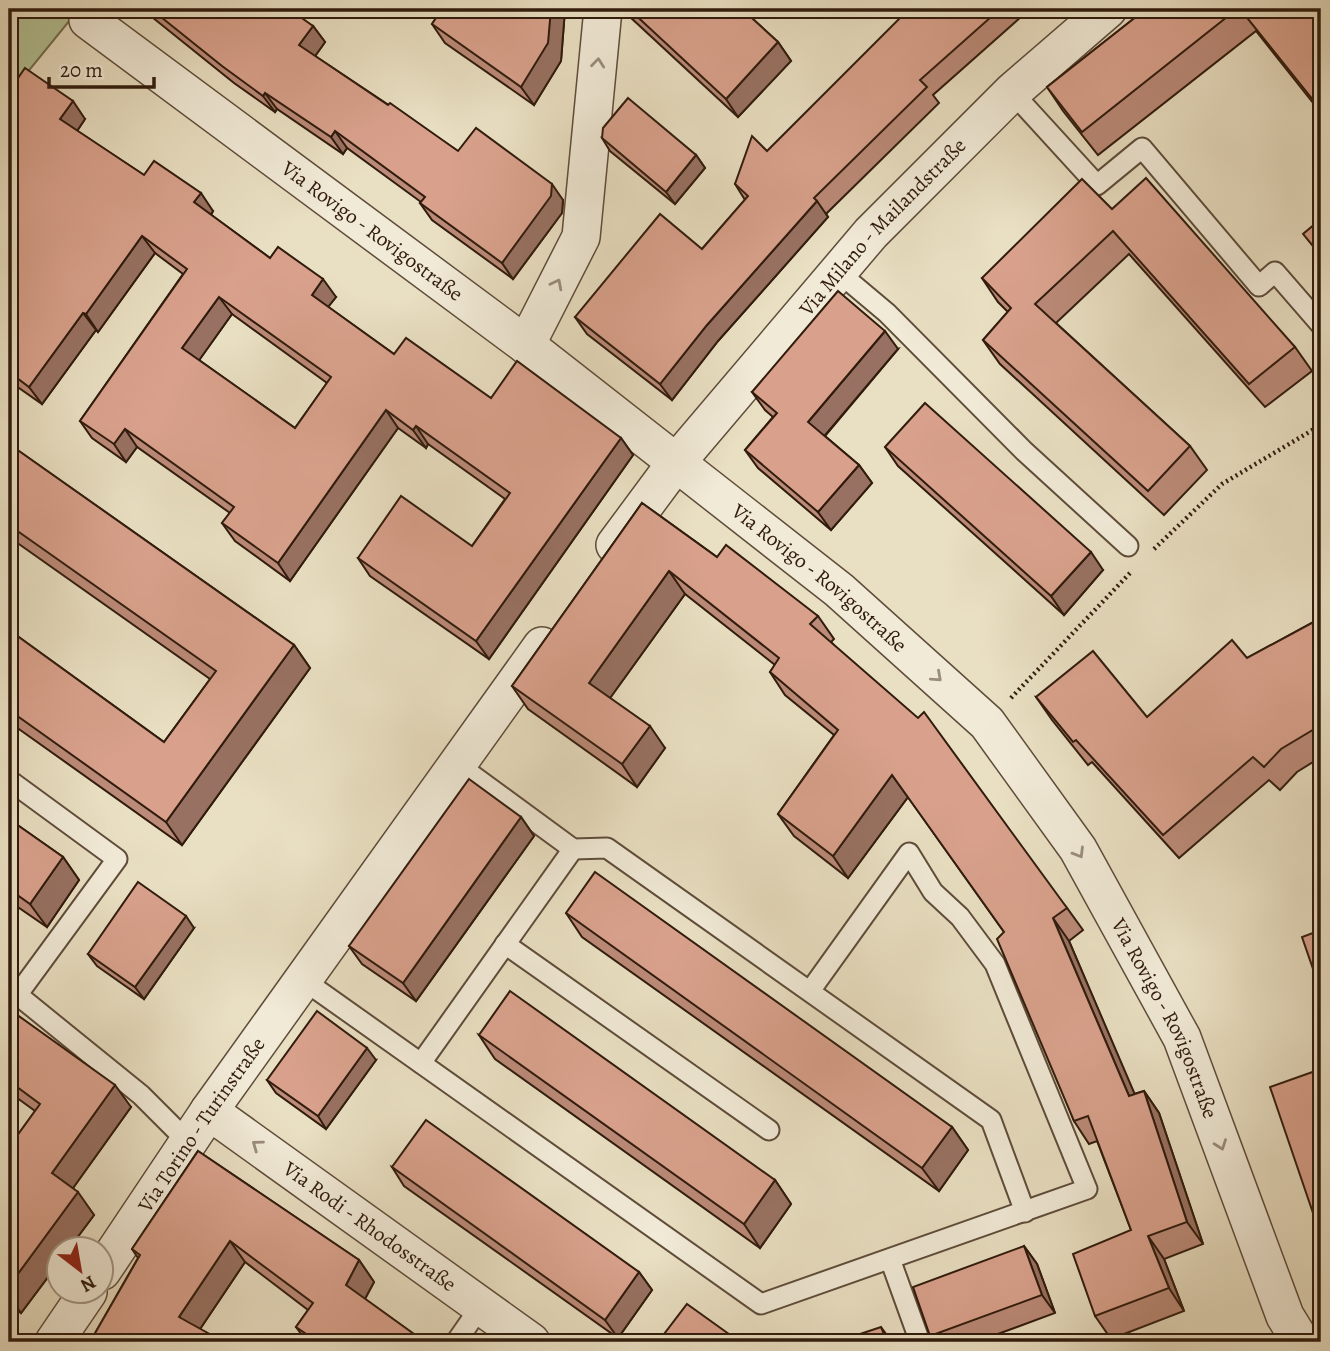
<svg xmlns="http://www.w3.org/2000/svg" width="1330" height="1351" viewBox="0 0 1330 1351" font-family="Alegreya,serif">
	<rect width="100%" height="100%" fill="#e9dfc2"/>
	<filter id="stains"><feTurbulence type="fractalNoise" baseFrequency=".00286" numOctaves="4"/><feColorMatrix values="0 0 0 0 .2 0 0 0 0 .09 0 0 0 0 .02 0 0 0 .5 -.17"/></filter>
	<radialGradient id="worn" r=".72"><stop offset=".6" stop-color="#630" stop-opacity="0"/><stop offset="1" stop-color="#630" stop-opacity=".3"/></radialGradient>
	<polygon fill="#b4c295" stroke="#726e51" stroke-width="2" points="9,9 79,9 9,95"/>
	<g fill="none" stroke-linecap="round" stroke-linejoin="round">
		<defs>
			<g id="service">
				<polyline points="1012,92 1097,185 1142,148 1259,286 1275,272 1321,325"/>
				<polyline points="837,271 887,313 1024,451 1128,546"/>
				<polyline points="457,764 573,849 607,848 991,1120 1025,1212"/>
				<polyline points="9,780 117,859 18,994"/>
				<polyline points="505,944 769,1130"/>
				<polyline points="302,979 761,1304 1087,1189 995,964 960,917 933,892 909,853 810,991"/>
				<polyline points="9,988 141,1095 188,1142"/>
				<polyline points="421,1063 573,849"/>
				<polyline points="890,1259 920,1342"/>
				<polyline points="456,1342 481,1306"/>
			</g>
			<g id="minor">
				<path id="s1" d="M 88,20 L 526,345 L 839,590 L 987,723 L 1078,849 L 1182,1038 L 1285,1316 L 1301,1342"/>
				<polyline points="526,345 581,237 603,9"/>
				<path id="s2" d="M 615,545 L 675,464 L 871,233 L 1012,92 L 1108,9"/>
				<path id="s3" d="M 209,1111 L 531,1342"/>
				<path id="s4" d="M 102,1271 L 209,1111 L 542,646"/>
				<polyline points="54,1342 88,1292"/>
			</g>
		</defs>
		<use href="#service" stroke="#5e4c3a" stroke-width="23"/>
		<use href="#minor" stroke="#5e4c3a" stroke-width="40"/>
		<g stroke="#301b0d" stroke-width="4.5" stroke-dasharray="2 3.5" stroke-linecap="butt">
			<polyline points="1154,549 1222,484 1321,425"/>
			<polyline points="1011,698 1131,572"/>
		</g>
		<use href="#service" stroke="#f1ead7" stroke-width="19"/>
		<use href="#minor" stroke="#f1ead7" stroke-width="37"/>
	</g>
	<g fill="#bb8a78" stroke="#301b0d" stroke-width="2" fill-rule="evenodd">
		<polygon points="142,9 248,9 258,17 313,26 325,42 315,56 458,151 563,200 562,213 513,279 432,220 420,203 421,202 347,148 343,154 277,109 275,112 234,83"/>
		<polygon points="442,9 565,9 561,61 534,105 445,43 432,24"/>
		<polygon points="625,9 742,9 778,42 791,61 738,117 629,16"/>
		<polygon points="905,9 1030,9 933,95 939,103 826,214 828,217 718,341 672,400 587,334 575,317 702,249 745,200 735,184 907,12"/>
		<polygon points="1146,9 1321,9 1321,113 1256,31 1098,155 1063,111 1047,87"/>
		<path d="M 9,91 L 85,119 L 77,131 L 144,175 L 213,211 L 211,215 L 270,258 L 336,297 L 328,307 L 394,354 L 491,398 L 621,438 L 633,455 L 489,659 L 370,576 L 358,558 L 472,546 L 505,499 L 428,444 L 426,448 L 398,428 L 290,581 L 235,541 L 222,523 L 230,513 L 137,447 L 126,462 L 92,438 L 80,421 L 183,274 L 155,253 L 98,332 L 96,330 L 42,404 L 9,381 ZM 232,314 L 327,383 L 295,428 L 199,360 Z"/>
		<polygon points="602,138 696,155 705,168 675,204 610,151"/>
		<polygon points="1112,209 1295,347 1312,371 1265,407 1129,254 1056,323 1190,446 1207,470 1164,515 1000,364 983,340 1008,312 998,302 982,278"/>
		<polygon points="898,349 825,436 859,465 872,483 831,530 758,468 745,450 773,417 765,410 752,392"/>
		<polygon points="9,444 294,645 310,668 182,845 9,722 9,630 164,742 210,679 9,537"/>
		<polygon points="885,447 1103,570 1064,615 898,466"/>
		<polygon points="642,503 717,557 818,616 834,639 831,642 1067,908 1083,930 1069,941 1134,1094 1144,1091 1159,1113 1203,1244 1164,1259 1184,1311 1111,1339 1095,1316 1131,1230 1097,1141 1089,1144 1074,1121 1004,932 908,797 848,878 794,836 778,814 834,735 785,695 770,672 775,665 685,594 610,698 665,748 637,787 528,709 512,686"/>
		<polygon points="1321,618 1321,757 1297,772 1280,790 1269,780 1179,858 1092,762 1088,765 1052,720 1036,697 1147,717 1247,658"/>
		<polygon points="521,817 534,836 416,1001 362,964 349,946"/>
		<polygon points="9,819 63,857 79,880 47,927 9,901"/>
		<polygon points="566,913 952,1127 968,1150 939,1191 582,937"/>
		<polygon points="194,928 144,999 97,966 88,954"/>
		<polygon points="9,1009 131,1107 73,1188 94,1215 68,1250 60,1250 60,1261 21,1313 9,1304 9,1147 35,1111 9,1092"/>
		<polygon points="479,1035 775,1180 791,1204 760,1248 495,1059"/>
		<polygon points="376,1060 326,1129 276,1093 267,1080"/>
		<polygon points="1321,1069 1321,1224 1313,1213"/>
		<polygon points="198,1151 359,1260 374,1282 365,1299 425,1342 307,1342 296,1327 308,1310 245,1262 200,1329 90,1342 138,1258 132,1249"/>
		<polygon points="392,1167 639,1272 652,1290 618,1338 404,1186"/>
		<polygon points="1024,1246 1037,1264 1055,1313 976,1342 935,1342 930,1336"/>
	</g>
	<g fill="#987162" stroke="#301b0d" stroke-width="2">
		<polygon points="551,9 565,9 565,10 561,61 534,105 521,87"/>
		<polygon points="313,26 325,42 311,62 299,45"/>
		<polygon points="778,42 791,61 738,117 726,99"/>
		<polygon points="265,93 277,109 275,112 263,96"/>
		<polygon points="73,101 85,119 73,137 60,119"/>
		<polygon points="335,131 347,148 343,154 331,137"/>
		<polygon points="696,155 705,168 675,204 666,192"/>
		<polygon points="552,184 563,200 562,213 513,279 502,263"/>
		<polygon points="201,193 213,211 207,220 194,202"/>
		<polygon points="817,201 828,217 718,341 672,400 660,384 707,325"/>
		<polygon points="142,236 155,253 98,332 86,314"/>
		<polygon points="323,279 336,297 324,312 312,295"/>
		<polygon points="219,297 232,314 195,366 182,348"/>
		<polygon points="83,313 96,330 42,404 29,387"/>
		<polygon points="885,331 898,349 821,440 808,422"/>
		<polygon points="386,410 398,428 290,581 278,563"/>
		<polygon points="416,426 428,444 426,448 413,430"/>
		<polygon points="125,429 137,447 126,462 114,444"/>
		<polygon points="621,438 633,455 489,659 476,641"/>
		<polygon points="859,465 872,483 831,530 818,512"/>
		<polygon points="1091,552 1103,570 1064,615 1051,596"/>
		<polygon points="669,571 685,594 605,705 589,683"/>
		<polygon points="294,645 310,668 182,845 166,822"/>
		<polygon points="650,726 665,748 637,787 622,764"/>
		<polygon points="892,775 908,797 848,878 833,856"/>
		<polygon points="521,817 534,836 416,1001 403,983"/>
		<polygon points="63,857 79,880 47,927 30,904"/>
		<polygon points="186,916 194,928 144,999 135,987"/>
		<polygon points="1053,918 1069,941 1145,1118 1129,1096"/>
		<polygon points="367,1048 376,1060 326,1129 318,1116"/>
		<polygon points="115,1085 131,1107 68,1195 52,1173"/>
		<polygon points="1144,1091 1159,1113 1203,1244 1187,1222"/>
		<polygon points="952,1127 968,1150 939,1191 922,1168"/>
		<polygon points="775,1180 791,1204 760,1248 744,1224"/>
		<polygon points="78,1192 94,1215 68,1250 60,1250 60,1261 21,1313 9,1296 9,1286"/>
		<polygon points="1148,1236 1164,1259 1184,1311 1169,1288"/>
		<polygon points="230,1241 245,1262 194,1338 179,1317"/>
		<polygon points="1024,1246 1037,1264 1055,1313 1042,1295"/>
		<polygon points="359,1260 374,1282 361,1306 346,1285"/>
		<polygon points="639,1272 652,1290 618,1338 605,1320"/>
		<polygon points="881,1327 892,1342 887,1342"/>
	</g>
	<g fill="#d9a18c" stroke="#301b0d" stroke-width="2" fill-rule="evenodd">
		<polygon points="151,9 248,9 258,17 263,9 289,9 313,26 299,45 388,105 390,103 458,151 476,128 552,184 551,196 502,263 420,203 425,197 335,131 331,137 265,93 263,96 222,66"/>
		<polygon points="442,9 551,9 548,43 521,87 432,24"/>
		<polygon points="629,9 742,9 778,42 726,99"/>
		<polygon points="907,9 1000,9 920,80 927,87 814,198 817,201 707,325 660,384 575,317 660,214 702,249 748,196 735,184 752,136 767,151 908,10"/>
		<polygon points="1146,9 1237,9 1082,132 1047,87"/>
		<polygon points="1240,9 1321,9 1321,110"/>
		<path d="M 25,68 L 73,101 L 60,119 L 144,175 L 154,161 L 201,193 L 194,202 L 270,258 L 278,247 L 323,279 L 312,295 L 394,354 L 406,338 L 491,398 L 517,361 L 621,438 L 476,641 L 358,558 L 401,496 L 472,546 L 510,493 L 416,426 L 413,430 L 386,410 L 278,563 L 222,523 L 234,507 L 125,429 L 114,444 L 80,421 L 187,269 L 142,236 L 86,314 L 83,313 L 29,387 L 9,372 L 9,91 ZM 219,297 L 331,377 L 295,428 L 182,348 Z"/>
		<polygon points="628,98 696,155 666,192 602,138 603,128"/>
		<polygon points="1146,178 1295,347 1249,384 1113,231 1035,304 1190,446 1148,491 983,340 1011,308 982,278 1082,179 1112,209"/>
		<polygon points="1321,219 1321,256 1303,234"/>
		<polygon points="838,291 885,331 808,422 859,465 818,512 745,450 777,413 752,392"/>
		<polygon points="925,403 1091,552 1051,596 885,447"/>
		<polygon points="9,444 294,645 166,822 9,710 9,630 164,742 216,671 9,525"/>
		<polygon points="642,503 717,557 726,545 818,616 810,624 918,718 924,712 1067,908 1053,918 1129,1096 1144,1091 1187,1222 1148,1236 1169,1288 1095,1316 1073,1254 1131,1230 1088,1116 1074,1121 997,939 1004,932 892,775 833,856 778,814 838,730 770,672 779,658 669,571 589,683 650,726 622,764 512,686"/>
		<polygon points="1321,618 1321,725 1281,749 1264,767 1253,757 1163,835 1076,740 1073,742 1036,697 1093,651 1147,717 1232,640 1247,658"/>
		<polygon points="469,779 521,817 403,983 349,946"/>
		<polygon points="9,819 63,857 30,904 9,889"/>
		<polygon points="595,872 952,1127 922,1168 566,913"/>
		<polygon points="138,882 186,916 135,987 88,954"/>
		<polygon points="1321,930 1321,992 1302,937"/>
		<polygon points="510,991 775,1180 744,1224 479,1035"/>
		<polygon points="9,1009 115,1085 52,1173 78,1192 9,1286 9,1147 40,1104 9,1081"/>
		<polygon points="317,1011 367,1048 318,1116 267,1080"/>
		<polygon points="1321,1069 1321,1210 1313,1213 1270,1087"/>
		<polygon points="426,1120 639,1272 605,1320 392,1167"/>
		<polygon points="198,1151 359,1260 346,1285 425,1342 318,1342 296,1327 313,1303 230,1241 179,1317 224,1342 90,1342 140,1255 132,1249"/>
		<polygon points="1024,1246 1042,1295 930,1336 913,1287"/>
		<polygon points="687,1304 740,1342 658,1342"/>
		<polygon points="881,1327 887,1342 836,1342"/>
	</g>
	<defs><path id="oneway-chevron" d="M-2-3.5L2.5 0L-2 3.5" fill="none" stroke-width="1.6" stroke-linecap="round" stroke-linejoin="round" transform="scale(1.75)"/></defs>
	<g stroke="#9a8d7c">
		<use href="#oneway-chevron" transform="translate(598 63) rotate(-84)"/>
		<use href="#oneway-chevron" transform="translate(557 284) rotate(-63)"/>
		<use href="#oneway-chevron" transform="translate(937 677) rotate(42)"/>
		<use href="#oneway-chevron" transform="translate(1079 853) rotate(59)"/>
		<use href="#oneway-chevron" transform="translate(257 1145) rotate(-144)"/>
		<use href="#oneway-chevron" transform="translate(1221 1145) rotate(70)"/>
	</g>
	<g text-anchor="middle" stroke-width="5" stroke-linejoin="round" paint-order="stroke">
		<g font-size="21" fill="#301b0d" stroke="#f1ead7">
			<text dy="7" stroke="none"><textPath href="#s2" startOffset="416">Via Milano - Mailandstraße</textPath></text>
			<text dy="7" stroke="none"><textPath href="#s1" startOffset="354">Via Rovigo - Rovigostraße</textPath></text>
			<text dy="7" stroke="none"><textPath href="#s1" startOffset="920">Via Rovigo - Rovigostraße</textPath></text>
			<text dy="7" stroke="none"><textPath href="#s1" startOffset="1488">Via Rovigo - Rovigostraße</textPath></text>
			<text dy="7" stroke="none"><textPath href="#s4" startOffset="177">Via Torino - Turinstraße</textPath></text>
			<text dy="7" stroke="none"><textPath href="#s3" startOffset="198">Via Rodi - Rhodosstraße</textPath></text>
		</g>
	</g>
	<rect width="1330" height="1351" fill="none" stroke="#e9dfc2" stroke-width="35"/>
	<rect x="10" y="10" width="1309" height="1330" fill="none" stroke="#301b0d" stroke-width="3.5"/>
	<rect x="18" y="18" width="1295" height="1316" fill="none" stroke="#301b0d" stroke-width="2"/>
	<g transform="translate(80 1270) rotate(149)"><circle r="33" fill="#f1ead7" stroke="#a49786" stroke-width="2"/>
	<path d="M0-5L12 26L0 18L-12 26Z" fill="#8f2418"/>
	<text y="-10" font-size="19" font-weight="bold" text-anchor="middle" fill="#301b0d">N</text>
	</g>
	<path d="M49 77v10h105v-10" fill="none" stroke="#301b0d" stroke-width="3.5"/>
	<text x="60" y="77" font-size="21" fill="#301b0d" stroke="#f1ead7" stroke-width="5" paint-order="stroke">20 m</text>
	<rect width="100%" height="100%" filter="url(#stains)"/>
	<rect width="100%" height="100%" fill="url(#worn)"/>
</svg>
